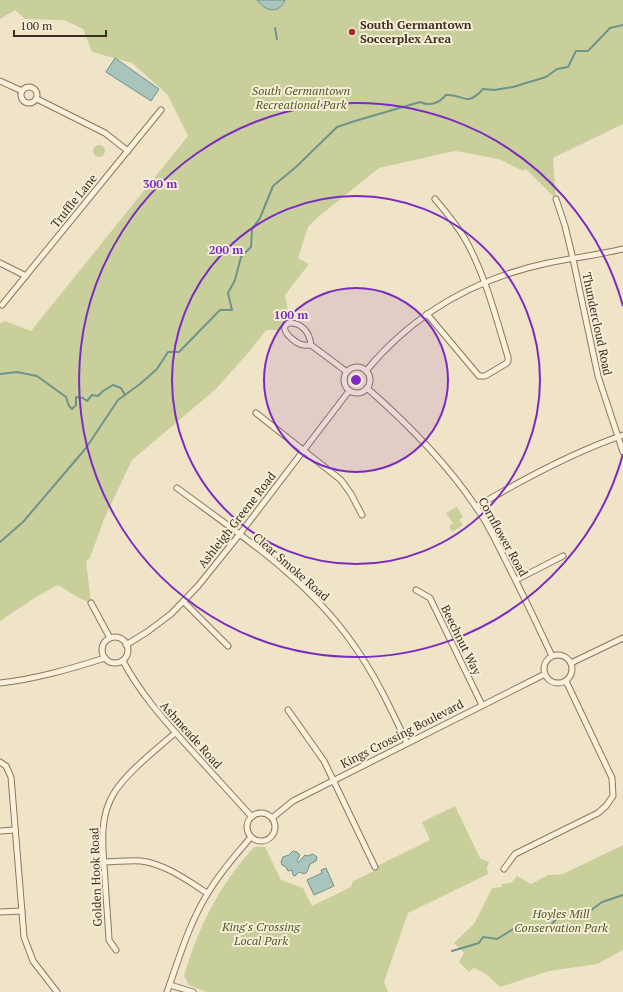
<svg xmlns="http://www.w3.org/2000/svg" width="623" height="992" viewBox="0 0 623 992" font-family="'PT Serif',serif">
	<rect width="100%" height="100%" fill="#f0e4c8"/>
	<g fill="#c9cf9b">
		<polygon points="0,0 623,0 623,124 553,158 556,199 526,169 523,171 499,159 455,151 379,168 317,218 308,227 298,258 309,264 285,295 290,323 285,330 266,330 248,353 216,389 132,460 104,519 90,558 86,561 91,603 79,598 58,585 36,597 0,621 0,323 5,321 31,331 188,136 167,94 132,63 92,52 83,29 64,20 25,19 15,10 0,19"/>
		<circle cx="99" cy="151" r="6"/>
		<polygon points="457,507 463,517 459,520 463,525 452,532 449,526 453,523 446,513"/>
		<path d="M 455,806 L 480,858 L 489,862 L 487,868 L 488,874 L 408,913 L 384,982 L 388,992 L 207,992 L 189,985 L 184,976 C 198,928 219,885 254,847 L 265,847 L 281,880 L 303,888 L 312,906 L 351,887 L 353,881 L 378,869 L 377,866 L 430,840 L 422,822 Z"/>
		<polygon points="623,845 623,950 597,964 549,971 500,987 486,974 474,968 469,972 459,962 464,953 454,943 474,924 492,888 501,887 502,884 511,883 517,876 531,884 548,875 563,874"/>
	</g>
	<g fill="#a9c4bc" stroke="#6f938a">
		<path d="M 257,0 L 285,0 C 279,15 265,11 257,0 Z"/>
		<polygon points="115,58 159,89 151,101 106,72"/>
		<polygon points="293,851 297,852 300,855 297,861 298,863 305,855 308,856 313,854 317,857 316,861 310,864 307,872 304,874 299,872 295,876 293,875 292,870 288,871 286,867 282,865 281,862 283,857 289,855"/>
		<polygon points="326,868 334,886 314,895 307,880 322,873 321,870"/>
	</g>
	<g fill="none" stroke-linecap="round" stroke-linejoin="round">
		<g stroke="#6f938a" stroke-width="2">
			<polyline points="275,28 277,39"/>
			<polyline points="0,374 17,372 37,376 66,397 69,406 72,409 76,405 76,397 83,398 87,401 92,395 98,396 103,391 113,385 121,388 125,395"/>
			<path d="M 0,542 L 23,522 L 86,448 L 118,400 L 140,384 L 157,369 L 168,352 L 179,352 L 220,310 L 232,310 L 228,293 L 235,280 L 241,257 L 251,247 L 252,229 L 260,218 L 273,186 L 296,167 L 337,127 L 355,121 L 420,102 C 431,107 439,103 446,95 C 464,94 466,108 483,89 L 494,90 L 513,87 L 546,77 L 557,69 L 568,67 L 576,51 L 588,51 L 610,28 L 623,25"/>
			<polyline points="452,951 479,943 483,937 497,939 515,928 551,925 557,918 576,915 582,917 602,902 623,895"/>
		</g>
		<defs>
			<g id="minor">
				<polyline points="0,81 22,91"/>
				<circle cx="29" cy="95" r="8"/>
				<polyline points="37,99 105,133 128,151"/>
				<polyline points="556,199 565,226 573,259 598,376 623,452"/>
				<polyline points="0,263 26,276"/>
				<polyline points="2,305 161,110"/>
				<path d="M 427,314 L 479,376 L 485,376 L 507,363 L 508,361 L 508,357 C 496,318 485,274 465,239 C 456,224 446,212 435,199"/>
				<path d="M 311,345 C 302,346 298,344 291,338 C 270,319 308,315 311,345 L 347,372"/>
				<circle cx="357" cy="380" r="13"/>
				<path d="M 366,371 C 413,314 476,278 548,263 C 573,258 598,255 623,249"/>
				<path d="M 367,388 C 408,424 446,462 476,507 C 489,525 498,546 508,565 C 523,595 538,626 552,656"/>
				<polyline points="256,413 341,480 351,494 362,515"/>
				<path d="M 177,488 C 239,534 308,579 353,644 C 375,675 391,709 407,743"/>
				<path d="M 476,507 C 523,479 571,453 623,435"/>
				<polyline points="516,580 563,556"/>
				<polyline points="416,590 430,598 482,705"/>
				<polyline points="184,602 228,646"/>
				<polyline points="91,603 110,638"/>
				<circle cx="115" cy="650" r="13"/>
				<polyline points="126,645 147,632 171,614 198,586 239,535 349,391"/>
				<circle cx="558" cy="669" r="14"/>
				<path d="M 123,661 C 141,695 166,722 192,751 C 212,773 232,795 252,817"/>
				<polyline points="571,663 623,638"/>
				<path d="M 0,683 C 36,679 70,669 105,658"/>
				<polyline points="288,710 324,761 375,867"/>
				<polyline points="0,762 6,766 11,777 24,937 33,961 57,992"/>
				<circle cx="261" cy="827" r="14"/>
				<polyline points="272,818 293,801 545,674"/>
				<polyline points="0,831 15,830"/>
				<path d="M 104,862 C 116,862 129,860 141,861 C 165,864 187,880 207,893"/>
				<polyline points="504,869 515,854 598,813 606,806 613,796 612,778 566,681"/>
				<polyline points="0,912 22,911"/>
				<path d="M 116,950 L 109,940 C 108,919 106,899 105,879 C 103,849 98,819 114,793 C 127,772 157,749 175,733"/>
				<polyline points="170,985 193,992"/>
				<path d="M 167,992 C 179,959 189,923 208,893 C 220,872 236,855 251,837"/>
			</g>
		</defs>
		<use href="#minor" stroke="#8d765c" stroke-width="7"/>
		<use href="#minor" stroke="#faf1dc" stroke-width="5"/>
	</g>
	<circle cx="356" cy="380" r="92" fill="#7b2cbf" fill-opacity=".12"/>
	<g fill="none" stroke="#7b2cbf" stroke-width="2">
		<circle cx="356" cy="380" r="92"/>
		<circle cx="356" cy="380" r="184"/>
		<path d="M623 454A277 277 0 1 1 623 306"/>
	</g>
	<circle fill="#9e2a2b" stroke="#f7eed8" stroke-width="1.5" cx="352" cy="32" r="4"/>
	<g text-anchor="middle" stroke-width="4" stroke-linejoin="round" paint-order="stroke">
		<g font-size="12" font-weight="bold" fill="#3d2e20" stroke="#f7eed8" text-anchor="start">
			<text x="360" y="29">South Germantown<tspan x="360" dy="14">Soccerplex Area</tspan></text>
		</g>
		<g font-size="12" font-style="italic" fill="#4d5a26" stroke="#f7eed8">
			<text x="301" y="95">South Germantown<tspan x="301" dy="14">Recreational Park</tspan></text>
			<text x="561" y="918">Hoyles Mill<tspan x="561" dy="14">Conservation Park</tspan></text>
			<text x="261" y="931">King's Crossing<tspan x="261" dy="14">Local Park</tspan></text>
		</g>
		<g font-size="12" fill="#3d2e20" stroke="#f7eed8">
			<text transform="translate(74 201) rotate(-51)" y="4">Truffle Lane</text>
			<text transform="translate(597 324) rotate(78)" y="4">Thundercloud Road</text>
			<text transform="translate(237 520) rotate(-52)" y="4">Ashleigh Greene Road</text>
			<text transform="translate(503 537) rotate(61)" y="4">Cornflower Road</text>
			<text transform="translate(291 567) rotate(41)" y="4">Clear Smoke Road</text>
			<text transform="translate(461 640) rotate(64)" y="4">Beechnut Way</text>
			<text transform="translate(402 734) rotate(-27)" y="4">Kings Crossing Boulevard</text>
			<text transform="translate(191 735) rotate(48)" y="4">Ashmeade Road</text>
			<text transform="translate(96 877) rotate(-92)" y="4">Golden Hook Road</text>
		</g>
	</g>
	<circle cx="356" cy="380" r="6" fill="#7b2cbf" stroke="#f7eed8" stroke-width="2"/>
	<g font-size="12" text-anchor="middle" font-weight="bold" fill="#7b2cbf" stroke="#f7eed8" stroke-width="4" stroke-linejoin="round" paint-order="stroke">
		<text x="160" y="188">300 m</text>
		<text x="226" y="254">200 m</text>
		<text x="291" y="319">100 m</text>
	</g>
	<path d="M14 30v6h92v-6" fill="none" stroke="#3d2e20" stroke-width="2"/>
	<text x="20" y="30" font-size="12" fill="#3d2e20" stroke="#f7eed8" stroke-width="3" paint-order="stroke">100 m</text>
</svg>
